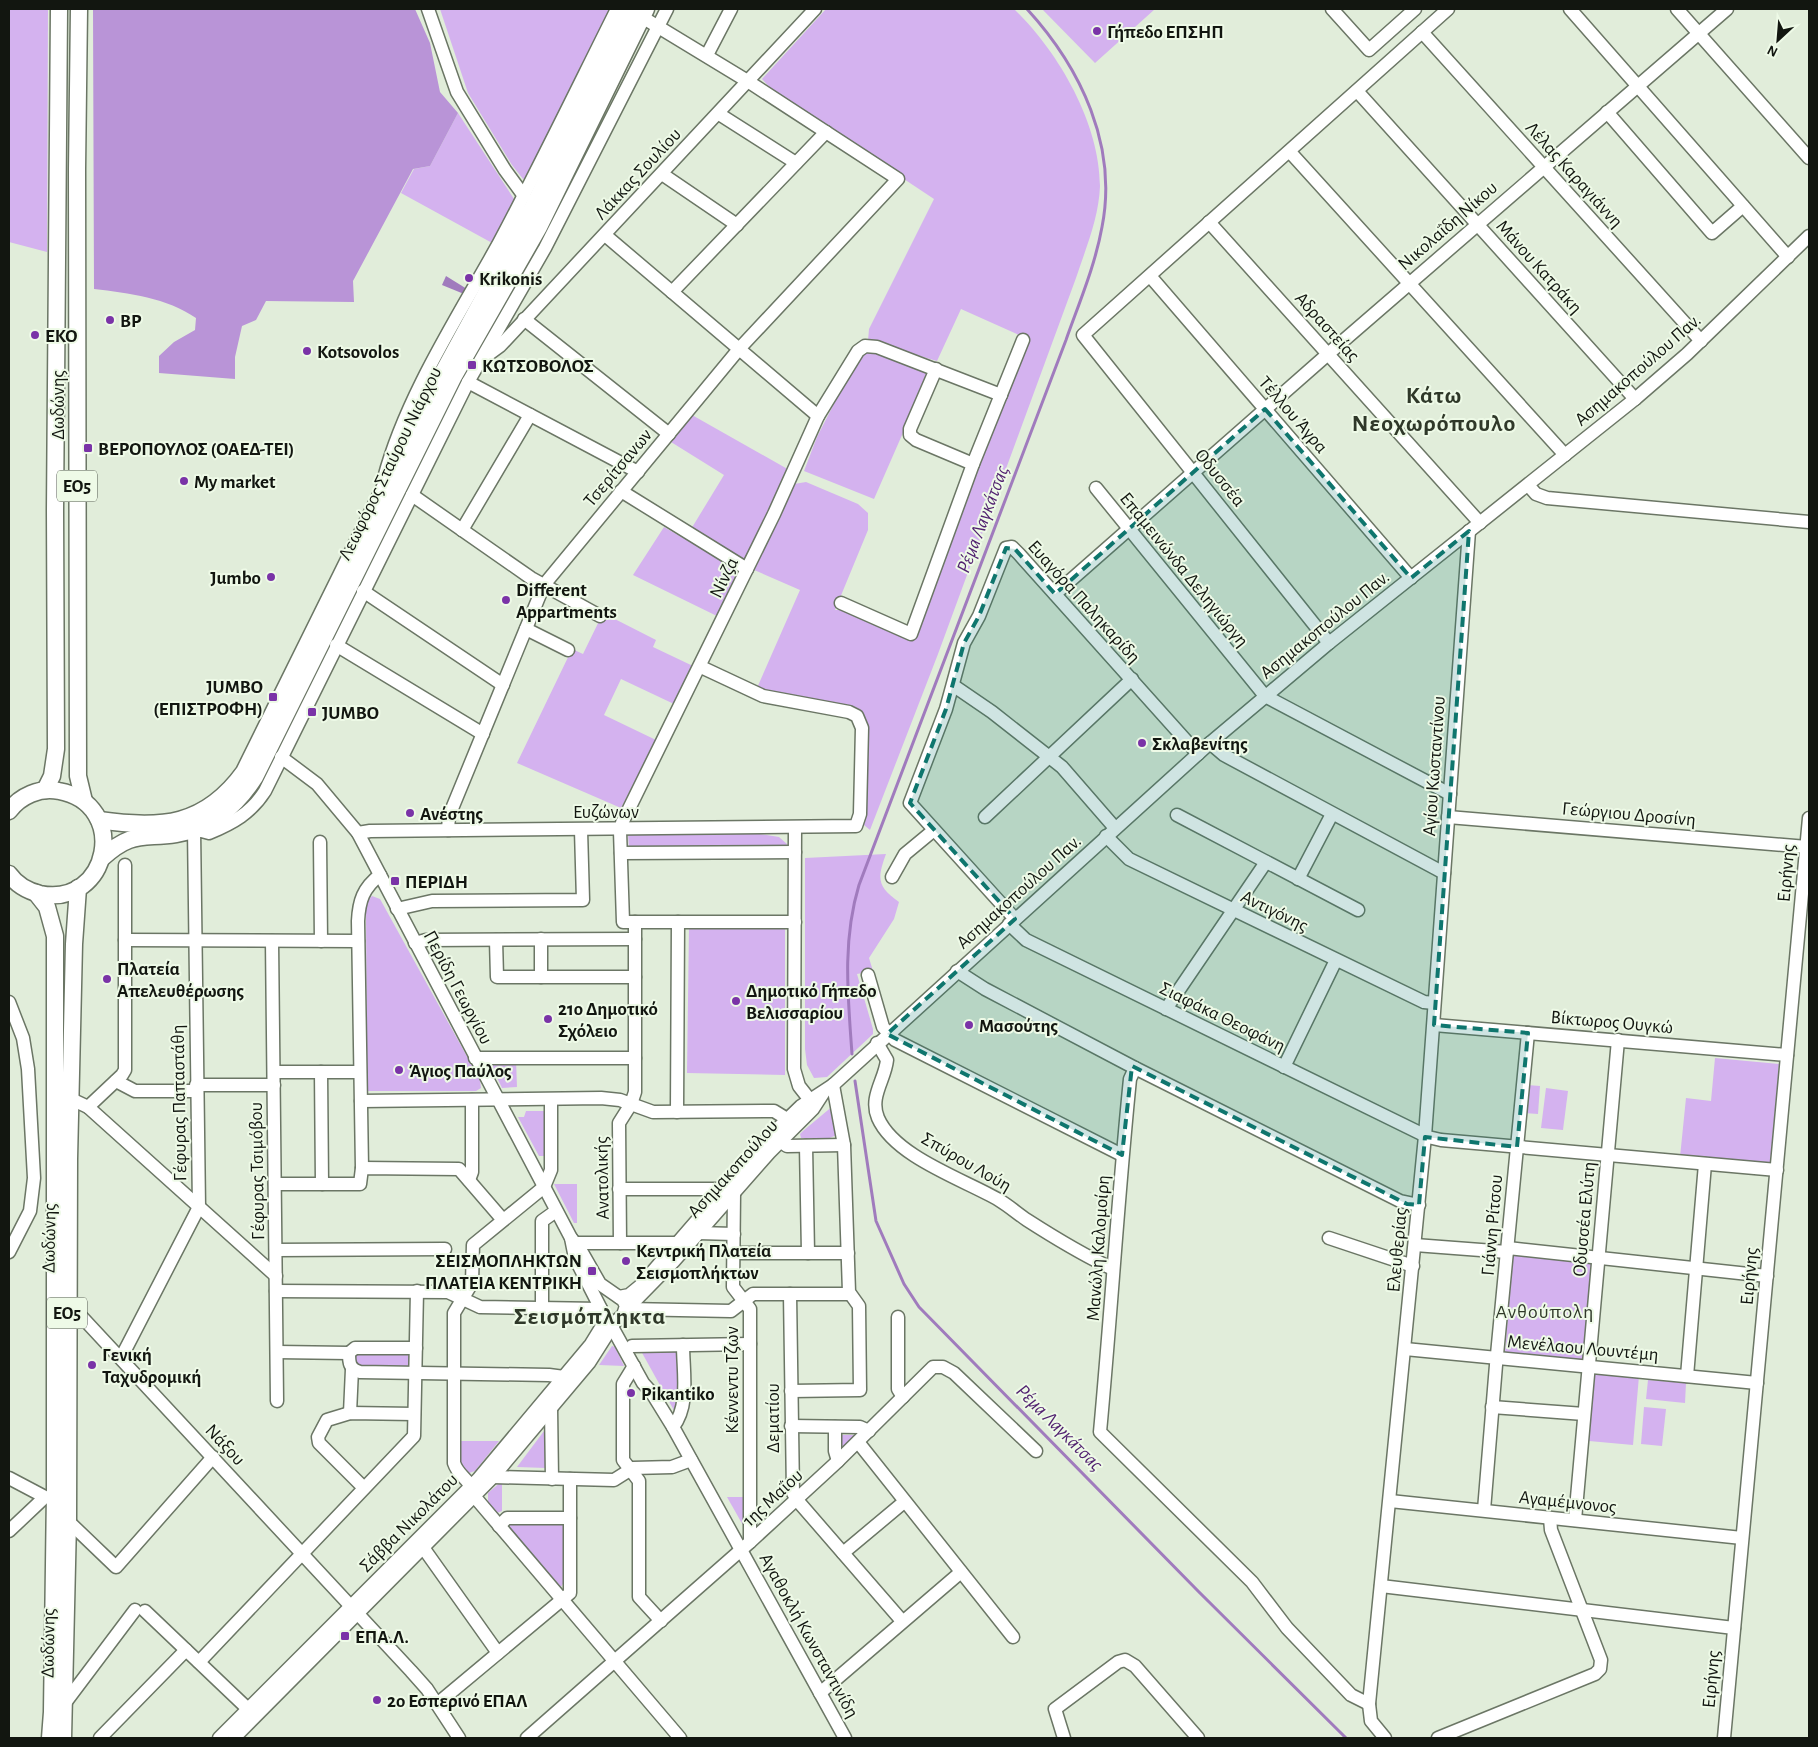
<svg xmlns="http://www.w3.org/2000/svg" width="1818" height="1747" viewBox="0 0 1818 1747" font-family="'Alegreya Sans',sans-serif">
	<rect width="100%" height="100%" fill="#e1edda"/>
	<g fill="#d4b2ef">
		<polygon points="9,9 48,9 47,252 9,242"/>
		<polygon points="440,9 611,9 528,178 523,179 512,165 468,93"/>
		<path d="M 826,9 L 1014,9 C 1058,51 1100,123 1100,186 C 1099,217 1086,248 1076,278 L 938,654 L 870,830 L 864,825 L 866,724 L 757,688 L 800,590 L 752,569 L 794,484 L 806,482 L 858,504 L 868,513 L 868,530 L 835,610 L 844,610 L 913,638 L 986,444 L 1030,340 L 961,309 L 937,361 L 868,341 L 869,329 L 934,199 L 776,94 L 762,79 Z"/>
		<polygon points="1042,9 1155,9 1095,63"/>
		<polygon points="458,113 516,202 494,244 401,193 414,169 430,166"/>
		<polygon points="869,350 930,371 874,499 804,471 817,437 858,357"/>
		<polygon points="692,415 791,471 719,617 633,575 664,527 685,539 724,475 671,442"/>
		<polygon points="603,613 656,640 653,647 693,666 674,704 621,679 604,715 656,740 621,808 517,763 572,649 583,654"/>
		<polygon points="747,832 779,837 787,844 786,846 629,849 628,833"/>
		<path d="M 886,854 C 877,879 877,886 899,902 L 894,919 L 869,958 L 873,971 L 857,974 L 873,1029 L 873,1034 L 827,1077 L 814,1078 L 807,1065 L 805,1049 L 805,858 Z"/>
		<polygon points="372,896 380,899 480,1080 481,1088 476,1091 367,1091 366,908 368,900"/>
		<polygon points="689,927 785,929 785,1075 687,1073"/>
		<polygon points="1715,1058 1779,1064 1770,1165 1680,1157 1686,1098 1711,1101"/>
		<polygon points="516,1060 517,1087 502,1088 489,1061"/>
		<polygon points="1527,1085 1540,1086 1538,1114 1524,1113"/>
		<polygon points="1546,1088 1568,1091 1563,1130 1541,1128"/>
		<polygon points="834,1105 837,1135 827,1139 801,1138 800,1134 803,1131"/>
		<polygon points="526,1111 545,1111 545,1156 539,1156 518,1117 524,1117"/>
		<polygon points="554,1184 577,1184 577,1223 574,1223"/>
		<polygon points="1513,1252 1592,1260 1583,1360 1505,1353"/>
		<polygon points="612,1346 615,1347 624,1366 599,1365"/>
		<polygon points="674,1350 680,1353 680,1408 676,1414 641,1351"/>
		<polygon points="353,1353 407,1353 410,1355 411,1367 367,1369 356,1364"/>
		<polygon points="1595,1372 1639,1376 1633,1445 1589,1441"/>
		<polygon points="1648,1380 1686,1383 1685,1403 1646,1399"/>
		<polygon points="1644,1407 1666,1409 1662,1446 1641,1444"/>
		<polygon points="547,1427 546,1468 517,1467"/>
		<polygon points="840,1435 857,1435 841,1453"/>
		<polygon points="460,1441 499,1441 475,1471 469,1473 460,1466"/>
		<polygon points="502,1481 502,1511 497,1513 488,1502 488,1493"/>
		<polygon points="727,1497 748,1497 744,1527"/>
		<polygon points="512,1521 564,1522 564,1582 561,1587 509,1527"/>
	</g>
	<path fill="#b994d7" d="M 93,9 L 415,9 L 430,43 L 440,92 L 458,113 L 430,166 L 413,169 L 353,281 L 354,302 L 266,301 L 256,320 L 242,326 L 235,357 L 235,379 L 159,373 L 159,356 L 174,342 L 195,330 L 196,318 C 167,298 129,293 94,289 Z"/>
	<polygon fill="#a07bbd" points="446,276 467,289 464,294 442,285"/>
	<g fill="none" stroke-linecap="round" stroke-linejoin="round">
		<g stroke="#a07bbd" stroke-width="3">
			<path d="M 852,1054 C 848,997 842,941 859,885 L 1066,340 C 1079,303 1095,266 1102,227 C 1118,146 1081,68 1027,9"/>
			<polyline points="855,1081 876,1221 904,1284 919,1307 1199,1592 1346,1738"/>
		</g>
		<defs>
			<g id="minor">
				<polyline points="428,9 457,92 505,170 524,196"/>
				<polyline points="1332,9 1369,50 1415,9"/>
				<polyline points="1570,9 1788,257"/>
				<polyline points="1677,9 1809,158"/>
				<polyline points="1422,32 1701,341"/>
				<polyline points="707,55 731,9"/>
				<polyline points="1357,91 1635,399"/>
				<polyline points="1607,112 1712,233 1743,206"/>
				<polyline points="719,114 796,163"/>
				<polyline points="1290,152 1565,455"/>
				<polyline points="662,174 737,225"/>
				<polyline points="1209,222 1480,523"/>
				<polyline points="605,235 818,416"/>
				<polyline points="1150,276 1411,578"/>
				<polyline points="672,292 826,132"/>
				<polyline points="524,319 669,434"/>
				<polyline points="485,357 500,346 815,9"/>
				<polyline points="936,369 910,429 910,435 916,440 973,464"/>
				<polyline points="468,382 638,472"/>
				<path d="M 384,478 C 406,396 458,317 499,243 C 540,166 578,87 617,9"/>
				<polyline points="1528,485 1536,494 1547,498 1809,522"/>
				<polyline points="1096,488 1265,696 1450,794"/>
				<polyline points="621,491 747,569"/>
				<polyline points="412,495 531,578 600,616"/>
				<polyline points="462,530 530,415"/>
				<polyline points="363,591 503,685"/>
				<polyline points="1055,594 1328,354 1727,9"/>
				<polyline points="841,603 911,634 973,464 1023,340"/>
				<polyline points="526,629 568,650"/>
				<polyline points="1329,643 1083,335 1448,9"/>
				<polyline points="336,645 483,734"/>
				<polyline points="954,686 992,712 1062,767 1115,828"/>
				<polyline points="1210,743 1224,755 1444,873"/>
				<polyline points="281,757 317,784 358,833 571,1238 575,1258 601,1309"/>
				<polyline points="1177,815 1358,910"/>
				<polyline points="985,817 1132,679"/>
				<polyline points="1448,817 1807,847"/>
				<polyline points="795,828 794,1069 799,1086 810,1100"/>
				<polyline points="448,830 449,816 541,592 548,580 739,349 898,179 749,82 642,17"/>
				<polyline points="358,833 370,831 856,826 860,814 862,728 857,716 849,712 763,696 701,667"/>
				<polyline points="1106,836 1129,859 1424,1002 1434,1003"/>
				<polyline points="320,842 321,941"/>
				<polyline points="621,853 795,852"/>
				<polyline points="892,877 905,854 934,830"/>
				<polyline points="1298,879 1332,814"/>
				<polyline points="397,909 432,901 583,900 581,830"/>
				<polyline points="1015,919 910,803 946,709 964,643 979,616 1006,548 1012,547 1019,554 1198,754"/>
				<polyline points="635,922 795,922"/>
				<polyline points="1009,924 1026,940 1428,1137 1441,1140 1777,1170"/>
				<polyline points="541,939 541,977"/>
				<polyline points="125,940 358,941"/>
				<polyline points="496,940 497,977 635,977"/>
				<polyline points="272,941 277,1401"/>
				<polyline points="415,943 426,940 635,939"/>
				<polyline points="957,971 985,989 1135,1068 1400,1201 1419,1205"/>
				<polyline points="868,975 883,1027 895,1040 1122,1155"/>
				<polyline points="9,1002 23,1038 28,1069 34,1178 30,1211 9,1252"/>
				<polyline points="1166,1009 1266,862"/>
				<polyline points="1434,1025 1787,1055"/>
				<path d="M 877,1043 L 887,1060 C 885,1080 869,1097 878,1118 C 895,1157 965,1180 999,1200 C 1009,1206 1018,1214 1027,1220 C 1055,1238 1083,1255 1113,1269"/>
				<polyline points="475,1058 635,1058"/>
				<polyline points="1284,1067 1336,960"/>
				<path d="M 1135,1068 L 1130,1079 C 1118,1197 1111,1314 1100,1432 L 1252,1582 L 1287,1628 L 1351,1695 L 1369,1704"/>
				<polyline points="274,1072 360,1072"/>
				<polyline points="321,1072 322,1184"/>
				<polyline points="116,1081 135,1091 196,1091"/>
				<polyline points="196,1085 274,1085"/>
				<polyline points="71,1099 88,1107 122,1075 125,1070 125,865"/>
				<path d="M 551,1100 L 551,1170 L 544,1187 L 473,1245 L 472,1283 L 454,1313 L 454,1463 C 459,1478 469,1476 474,1496 L 680,1738"/>
				<polyline points="361,1101 601,1098 620,1100 653,1112 774,1111 787,1119"/>
				<polyline points="88,1107 276,1276"/>
				<polyline points="677,1112 678,922"/>
				<polyline points="780,1141 787,1146 844,1145"/>
				<polyline points="806,1146 808,1253"/>
				<path d="M 362,1168 L 358,921 C 359,901 363,888 380,875"/>
				<polyline points="469,1180 472,1172 472,1100"/>
				<polyline points="275,1184 360,1184 362,1168 459,1169 503,1220"/>
				<polyline points="619,1189 723,1189"/>
				<polyline points="734,1193 733,1287 750,1309 750,1542"/>
				<polyline points="698,1233 734,1234"/>
				<polyline points="1329,1238 1413,1266"/>
				<polyline points="576,1243 677,1243"/>
				<polyline points="620,1243 619,1123 631,1104 635,1092 635,922 623,922 620,831 622,823 774,514 818,416 858,351 865,346 877,347 1001,395"/>
				<polyline points="1415,1245 1507,1252"/>
				<polyline points="1508,1248 1767,1276"/>
				<polyline points="276,1250 445,1249"/>
				<polyline points="733,1253 848,1253"/>
				<polyline points="276,1291 448,1292 480,1307 601,1309"/>
				<polyline points="790,1294 793,1493 797,1500 902,1621"/>
				<polyline points="619,1297 629,1295 640,1286 770,1136 801,1106 833,1085 1210,743 1329,643 1635,399 1687,354 1809,236"/>
				<polyline points="67,1301 411,1671 427,1689 459,1738"/>
				<polyline points="542,1308 542,1221 556,1211"/>
				<polyline points="628,1309 731,1311 753,1294 850,1294"/>
				<polyline points="625,1311 674,1261 769,1153 813,1109 824,1092"/>
				<polyline points="898,1317 898,1389 903,1397"/>
				<polyline points="612,1327 643,1383 652,1393 673,1427 845,1738"/>
				<polyline points="632,1346 750,1344"/>
				<path d="M 416,1348 L 355,1348 L 349,1353 C 349,1362 349,1369 360,1372 L 549,1375 L 564,1377"/>
				<polyline points="1405,1349 1757,1383"/>
				<polyline points="277,1352 349,1353"/>
				<path d="M 121,1358 L 199,1207 L 194,829 L 209,833 C 233,823 251,813 265,791 L 468,382 L 545,248 L 667,9"/>
				<polyline points="634,1366 623,1384 623,1460 639,1481 639,1597 661,1621"/>
				<polyline points="1687,1376 1705,1164"/>
				<polyline points="791,1391 860,1390 859,1306 849,1292 844,1145 833,1085"/>
				<polyline points="551,1407 552,1479"/>
				<polyline points="1492,1407 1584,1414"/>
				<polyline points="350,1413 352,1369"/>
				<polyline points="791,1426 860,1427 869,1431"/>
				<path d="M 673,1427 C 690,1405 683,1372 683,1345"/>
				<polyline points="835,1427 835,1451 838,1461"/>
				<polyline points="858,1442 1013,1637"/>
				<polyline points="493,1477 614,1480 633,1468 672,1467 691,1460"/>
				<polyline points="9,1478 45,1497 9,1531"/>
				<polyline points="364,1488 319,1443 318,1437 327,1420 350,1413 414,1414"/>
				<polyline points="1390,1501 1742,1538"/>
				<polyline points="1484,1510 1496,1365 1528,1033"/>
				<polyline points="1575,1520 1618,1040"/>
				<polyline points="68,1521 116,1567 213,1457"/>
				<polyline points="499,1526 507,1518 570,1518"/>
				<polyline points="422,1546 498,1653"/>
				<polyline points="843,1553 904,1502"/>
				<polyline points="1381,1586 1734,1628"/>
				<polyline points="145,1611 248,1709"/>
				<polyline points="199,1662 414,1436 417,1291"/>
				<polyline points="820,1693 961,1572"/>
				<polyline points="65,1703 135,1610"/>
				<polyline points="437,1704 570,1593 570,1479"/>
				<polyline points="100,1738 186,1650"/>
				<polyline points="219,1738 478,1479 591,1344 607,1318"/>
				<polyline points="234,1738 493,1477 589,1363 615,1322 623,1315 626,1306 623,1300 600,1284 580,1249 571,1238"/>
				<polyline points="527,1738 750,1542 838,1461 933,1367 943,1367 954,1373 1036,1451"/>
				<polyline points="1064,1738 1055,1709 1118,1662 1125,1660 1135,1666 1198,1738"/>
				<polyline points="1385,1738 1371,1721 1369,1704 1425,1136 1469,531"/>
				<polyline points="1438,1738 1595,1674 1600,1669 1601,1660 1551,1530 1550,1518"/>
				<polyline points="1724,1738 1809,818"/>
			</g>
			<g id="major">
				<polyline points="79,9 77,169 78,776 84,801"/>
				<polyline points="45,790 52,776 56,749 55,510 59,9"/>
				<path d="M 9,811 C 20,796 40,787 59,791 C 130,804 110,908 40,894 C 28,891 16,884 9,874"/>
				<path d="M 99,820 C 161,829 205,826 244,772 L 429,398 L 536,201 L 631,9"/>
				<path d="M 102,858 C 132,831 141,839 176,834 C 210,829 237,805 255,777 L 454,376 L 539,227 L 646,9"/>
				<polyline points="36,893 47,907 55,936 55,1491 52,1712 50,1738"/>
				<polyline points="63,1738 68,1521 69,1159 74,944 78,888"/>
			</g>
		</defs>
		<use href="#minor" stroke="#6b7665" stroke-width="15"/>
		<use href="#major" stroke="#6b7665" stroke-width="19"/>
		<use href="#minor" stroke="#fff" stroke-width="12"/>
		<use href="#major" stroke="#fff" stroke-width="16"/>
	</g>
	<path fill="#0f766e" fill-opacity="0.2" stroke="#0f766e" stroke-width="4" stroke-dasharray="10 6" stroke-linejoin="round" d="M 1265,409 L 1411,578 L 1469,531 L 1434,1025 L 1528,1033 L 1517,1147 L 1425,1137 L 1419,1205 L 1407,1204 L 1132,1066 L 1122,1155 L 887,1034 L 1015,919 L 910,803 L 946,709 L 964,643 L 979,616 L 1006,548 L 1015,549 L 1055,594 Z"/>
	<g fill="#7a33a7" stroke="#eefae7" stroke-width="2">
		<circle cx="1097" cy="31" r="5"/>
		<circle cx="469" cy="278" r="5"/>
		<circle cx="110" cy="320" r="5"/>
		<circle cx="35" cy="335" r="5"/>
		<circle cx="307" cy="351" r="5"/>
		<rect x="467" y="360" width="10" height="10" rx="2.5"/>
		<rect x="83" y="443" width="10" height="10" rx="2.5"/>
		<circle cx="184" cy="481" r="5"/>
		<circle cx="271" cy="577" r="5"/>
		<circle cx="506" cy="600" r="5"/>
		<rect x="268" y="692" width="10" height="10" rx="2.5"/>
		<rect x="307" y="707" width="10" height="10" rx="2.5"/>
		<circle cx="1142" cy="743" r="5"/>
		<circle cx="410" cy="813" r="5"/>
		<rect x="390" y="876" width="10" height="10" rx="2.5"/>
		<circle cx="107" cy="979" r="5"/>
		<circle cx="736" cy="1001" r="5"/>
		<circle cx="548" cy="1019" r="5"/>
		<circle cx="969" cy="1025" r="5"/>
		<circle cx="399" cy="1070" r="5"/>
		<circle cx="626" cy="1261" r="5"/>
		<rect x="587" y="1266" width="10" height="10" rx="2.5"/>
		<circle cx="92" cy="1365" r="5"/>
		<circle cx="631" cy="1393" r="5"/>
		<rect x="340" y="1631" width="10" height="10" rx="2.5"/>
		<circle cx="377" cy="1700" r="5"/>
	</g>
	<g text-anchor="middle" stroke-width="4" stroke-linejoin="round" paint-order="stroke">
		<g fill="#eefae7" stroke="#545a50" stroke-width="1">
			<rect x="57" y="470.5" width="40" height="31" rx="4"/>
			<rect x="47" y="1297.5" width="40" height="31" rx="4"/>
		</g>
		<g font-size="18" font-weight="bold" fill="#121610">
			<text x="77" y="492">ΕΟ5</text>
			<text x="67" y="1319">ΕΟ5</text>
		</g>
		<g font-size="19" font-weight="bold" fill="#121610" stroke="#eefae7" text-anchor="start">
			<text x="1107" y="38">Γήπεδο ΕΠΣΗΠ</text>
			<text x="479" y="285">Krikonis</text>
			<text x="120" y="327">BP</text>
			<text x="45" y="342">EKO</text>
			<text x="317" y="358">Kotsovolos</text>
			<text x="482" y="372">ΚΩΤΣΟΒΟΛΟΣ</text>
			<text x="98" y="455">ΒΕΡΟΠΟΥΛΟΣ (ΟΑΕΔ-ΤΕΙ)</text>
			<text x="194" y="488">My market</text>
			<text x="261" y="584" text-anchor="end">Jumbo</text>
			<text x="516" y="596">Different<tspan x="516" dy="22">Appartments</tspan></text>
			<text x="263" y="693" text-anchor="end">JUMBO<tspan x="263" dy="22">(ΕΠΙΣΤΡΟΦΗ)</tspan></text>
			<text x="322" y="719">JUMBO</text>
			<text x="1152" y="750">Σκλαβενίτης</text>
			<text x="420" y="820">Ανέστης</text>
			<text x="405" y="888">ΠΕΡΙΔΗ</text>
			<text x="117" y="975">Πλατεία<tspan x="117" dy="22">Απελευθέρωσης</tspan></text>
			<text x="746" y="997">Δημοτικό Γήπεδο<tspan x="746" dy="22">Βελισσαρίου</tspan></text>
			<text x="558" y="1015">21ο Δημοτικό<tspan x="558" dy="22">Σχόλειο</tspan></text>
			<text x="979" y="1032">Μασούτης</text>
			<text x="409" y="1077">Άγιος Παύλος</text>
			<text x="636" y="1257">Κεντρική Πλατεία<tspan x="636" dy="22">Σεισμοπλήκτων</tspan></text>
			<text x="582" y="1267" text-anchor="end">ΣΕΙΣΜΟΠΛΗΚΤΩΝ<tspan x="582" dy="22">ΠΛΑΤΕΙΑ ΚΕΝΤΡΙΚΗ</tspan></text>
			<text x="102" y="1361">Γενική<tspan x="102" dy="22">Ταχυδρομική</tspan></text>
			<text x="641" y="1400">Pikantiko</text>
			<text x="355" y="1643">ΕΠΑ.Λ.</text>
			<text x="387" y="1707">2ο Εσπερινό ΕΠΑΛ</text>
		</g>
		<g font-size="19" fill="#121610" stroke="#eefae7">
			<text transform="translate(637 173) rotate(-47)" y="7">Λάκκας Σουλίου</text>
			<text transform="translate(1575 174) rotate(48)" y="7">Λέλας Καραγιάννη</text>
			<text transform="translate(1447 225) rotate(-41)" y="7">Νικολαΐδη Νίκου</text>
			<text transform="translate(1540 266) rotate(48)" y="7">Μάνου Κατράκη</text>
			<text transform="translate(1328 326) rotate(48)" y="7">Αδραστείας</text>
			<text transform="translate(1637 369) rotate(-41)" y="7">Ασημακοπούλου Παν.</text>
			<text transform="translate(57 405) rotate(-90)" y="7">Δωδώνης</text>
			<text transform="translate(1294 414) rotate(49)" y="7">Τέλλου Άγρα</text>
			<text transform="translate(389 463) rotate(-64)" y="7">Λεωφόρος Σταύρου Νιάρχου</text>
			<text transform="translate(617 467) rotate(-50)" y="7">Τσερίτσανων</text>
			<text transform="translate(1221 477) rotate(51)" y="7">Οδυσσέα</text>
			<text transform="translate(1185 569) rotate(51)" y="7">Επαμεινώνδα Δεληγιώργη</text>
			<text transform="translate(723 577) rotate(-64)" y="7">Νίνζα</text>
			<text transform="translate(1085 601) rotate(48)" y="7">Ευαγόρα Παληκαρίδη</text>
			<text transform="translate(1324 624) rotate(-39)" y="7">Ασημακοπούλου Παν.</text>
			<text transform="translate(1433 766) rotate(-86)" y="7">Αγίου Κωσταντίνου</text>
			<text x="606" y="818">Ευζώνων</text>
			<text transform="translate(1629 813) rotate(5)" y="7">Γεώργιου Δροσίνη</text>
			<text transform="translate(1785 873) rotate(-85)" y="7">Ειρήνης</text>
			<text transform="translate(1018 891) rotate(-42)" y="7">Ασημακοπούλου Παν.</text>
			<text transform="translate(1275 910) rotate(26)" y="7">Αντιγόνης</text>
			<text transform="translate(459 987) rotate(62)" y="7">Περίδη Γεωργίου</text>
			<text transform="translate(1223 1016) rotate(26)" y="7">Σιαφάκα Θεοφάνη</text>
			<text transform="translate(1612 1021) rotate(5)" y="7">Βίκτωρος Ουγκώ</text>
			<text transform="translate(178 1103) rotate(-91)" y="7">Γέφυρας Παπαστάθη</text>
			<text transform="translate(967 1161) rotate(30)" y="7">Σπύρου Λούη</text>
			<text transform="translate(732 1168) rotate(-48)" y="7">Ασημακοπούλου</text>
			<text transform="translate(256 1171) rotate(-91)" y="7">Γέφυρας Τσιμόβου</text>
			<text transform="translate(601 1178) rotate(-91)" y="7">Ανατολικής</text>
			<text transform="translate(1583 1219) rotate(-85)" y="7">Οδυσσέα Ελύτη</text>
			<text transform="translate(1491 1225) rotate(-85)" y="7">Γιάννη Ρίτσου</text>
			<text transform="translate(48 1238) rotate(-89)" y="7">Δωδώνης</text>
			<text transform="translate(1097 1248) rotate(-86)" y="7">Μανώλη Καλομοίρη</text>
			<text transform="translate(1396 1250) rotate(-85)" y="7">Ελευθερίας</text>
			<text transform="translate(1748 1276) rotate(-85)" y="7">Ειρήνης</text>
			<text transform="translate(1583 1347) rotate(5)" y="7">Μενέλαου Λουντέμη</text>
			<text transform="translate(731 1380) rotate(-90)" y="7">Κέννεντυ Τζων</text>
			<text transform="translate(772 1418) rotate(-90)" y="7">Δεματίου</text>
			<text transform="translate(226 1444) rotate(47)" y="7">Νάξου</text>
			<text transform="translate(772 1497) rotate(-43)" y="7">1ης Μαΐου</text>
			<text transform="translate(1568 1501) rotate(6)" y="7">Αγαμέμνονoς</text>
			<text transform="translate(408 1522) rotate(-45)" y="7">Σάββα Νικολάτου</text>
			<text transform="translate(810 1635) rotate(61)" y="7">Αγαθοκλή Κωνσταντινίδη</text>
			<text transform="translate(47 1643) rotate(-89)" y="7">Δωδώνης</text>
			<text transform="translate(1710 1679) rotate(-85)" y="7">Ειρήνης</text>
		</g>
		<g font-size="20" font-style="italic" fill="#512170" stroke="#eefae7">
			<text transform="translate(982 519) rotate(-69)" y="7">Ρέμα Λαγκάτσας</text>
			<text transform="translate(1060 1427) rotate(45)" y="7">Ρέμα Λαγκάτσας</text>
		</g>
		<g font-size="20" letter-spacing="1" fill="#2f3829" stroke="#eefae7">
			<text x="1545" y="1318">Ανθούπολη</text>
		</g>
		<g font-size="24" font-weight="bold" letter-spacing="1" fill="#2f3829" stroke="#eefae7">
			<text x="1434" y="403">Κάτω<tspan x="1434" dy="28">Νεοχωρόπουλο</tspan></text>
			<text x="590" y="1324">Σεισμόπληκτα</text>
		</g>
	</g>
	<rect width="1818" height="1747" fill="none" stroke="#121610" stroke-width="20"/>
	<g transform="translate(1778 40) rotate(206)" stroke="#eefae7" stroke-width="4" paint-order="stroke">
	<path d="M0-4L9 19L0 12L-9 19Z" fill="#121610"/>
	<text y="-8" font-size="14" font-weight="bold" text-anchor="middle" fill="#121610">N</text>
	</g>
</svg>
